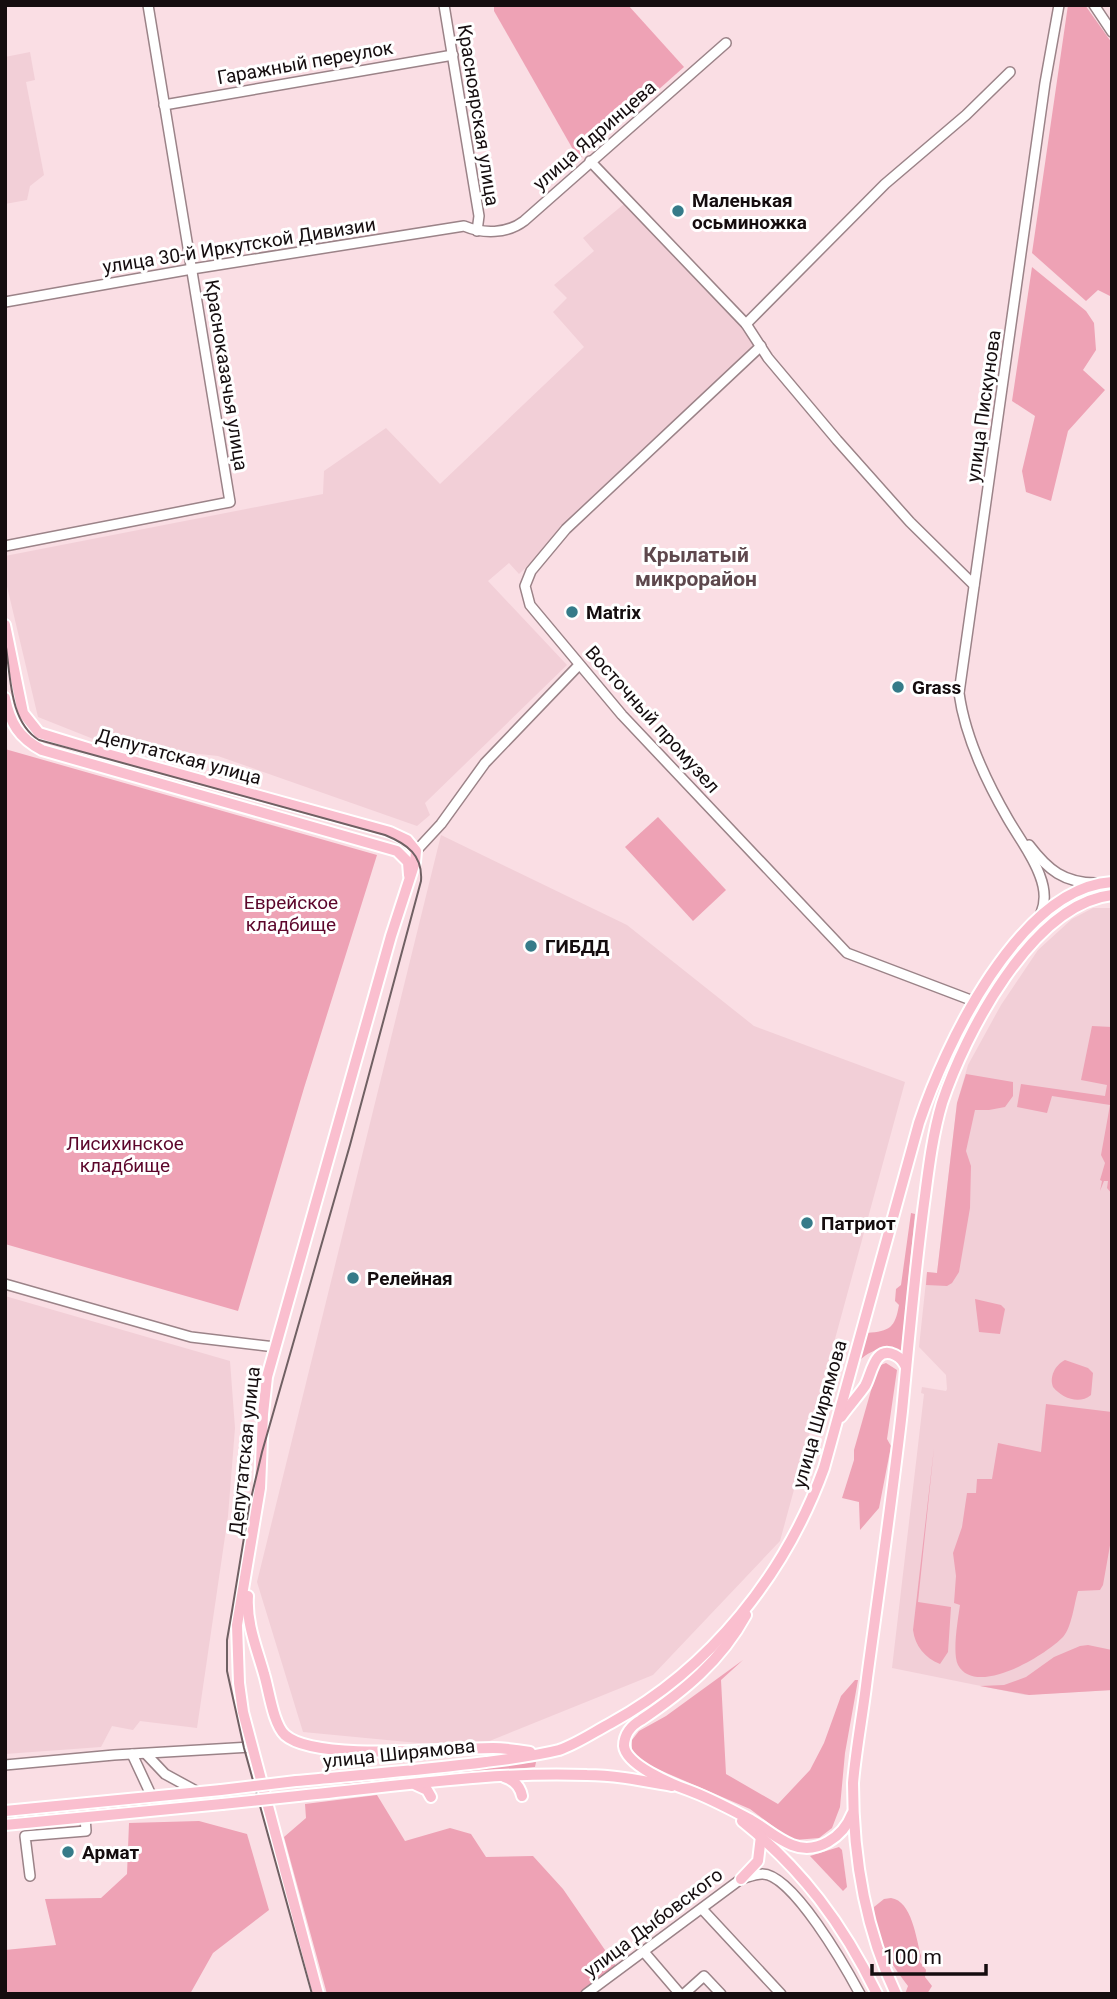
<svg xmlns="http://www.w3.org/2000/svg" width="1117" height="1999" viewBox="0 0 1117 1999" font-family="Roboto,sans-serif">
	<rect width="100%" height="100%" fill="#fadee4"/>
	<g fill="#f2cfd7">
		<polygon points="30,52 35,80 26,82 44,175 30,186 27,200 5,204 5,57"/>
		<polygon points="624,204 759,346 519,574 509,563 488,581 567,665 425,803 430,815 417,826 218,756 171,751 170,760 106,744 38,717 5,578 5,556 323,494 324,471 386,428 440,484 584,347 553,312 567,298 554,285 594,251 583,238"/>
		<polygon points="441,835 627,925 754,1026 905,1082 780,1541 653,1675 487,1742 439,1745 303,1732 257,1582"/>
		<polygon points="1093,908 1112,908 1112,1690 1025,1695 892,1668 924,1394 921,1393 922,1387 946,1391 947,1389 946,1375 919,1347 927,1272 937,1273 957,1103 968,1065 1001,1005 1038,950 1072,919"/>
		<polygon points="5,1296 230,1361 235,1428 228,1516 197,1728 140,1721 133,1730 112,1726 101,1747 5,1754"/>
	</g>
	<g fill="#eea2b5">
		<polygon points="494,5 628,5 684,67 579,160 494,11"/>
		<polygon points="1068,5 1085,5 1112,43 1112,295 1110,296 1098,290 1086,301 1032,253"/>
		<polygon points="1032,267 1086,311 1094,323 1096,350 1083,370 1105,390 1068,431 1051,501 1026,492 1022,471 1035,416 1012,401"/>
		<polygon points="5,749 377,855 304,1088 238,1311 5,1244"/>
		<polygon points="658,817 726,890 693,921 625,847"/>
		<polygon points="1092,1026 1112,1027 1112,1194 1107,1188 1108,1181 1104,1181 1100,1191 1102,1181 1100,1180 1105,1163 1101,1155 1110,1105 1052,1096 1047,1113 1017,1107 1021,1084 1105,1096 1107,1085 1081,1080"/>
		<polygon points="966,1074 1013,1082 1013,1096 1005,1107 989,1110 975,1110 966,1151 971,1166 970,1208 959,1272 952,1283 947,1286 926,1285 927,1272 937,1273 957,1103"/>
		<path d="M 911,1213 L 915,1214 L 901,1354 C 884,1345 872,1349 859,1361 L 867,1333 C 890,1331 895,1328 899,1305 L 895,1301 L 896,1289 L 901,1285 Z"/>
		<polygon points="975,1299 1001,1305 1005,1309 1000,1334 979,1332"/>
		<path d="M 1065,1360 L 1088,1368 L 1093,1373 L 1091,1395 C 1079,1405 1062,1398 1053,1387 C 1049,1377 1055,1365 1065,1360 Z"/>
		<polygon points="886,1363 897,1370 887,1439 891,1446 879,1508 860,1530 859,1502 842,1498 854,1460 854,1450 878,1366"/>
		<path d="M 1046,1404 L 1112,1412 L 1112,1534 L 1103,1585 L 1100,1590 L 1078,1591 C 1074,1604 1072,1627 1063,1637 C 1046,1655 976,1698 958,1665 C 952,1653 958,1619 960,1605 L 954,1603 L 956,1576 L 953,1553 L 962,1527 L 967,1493 L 976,1493 L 977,1479 L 992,1479 L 998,1443 L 1041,1452 Z"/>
		<path d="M 934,1448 L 918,1602 L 951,1607 L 948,1652 L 940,1664 C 925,1658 915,1646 913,1630 Z"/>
		<polygon points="1088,1645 1112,1650 1112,1690 1029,1695 980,1686 1004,1685 1026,1677 1054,1657 1080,1646"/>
		<polygon points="743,1660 721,1680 726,1774 778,1804 810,1770 824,1743 841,1696 855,1680 858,1680 845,1753 840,1807 832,1828 819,1838 795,1840 782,1833 750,1809 641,1762 632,1753 632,1740 639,1731 666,1716"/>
		<polygon points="536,1762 535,1767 350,1784 318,1784 348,1779"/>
		<polygon points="377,1795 405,1841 450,1828 471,1834 486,1857 533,1856 563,1889 616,1966 578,1994 327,1994 284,1837 306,1818 305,1804"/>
		<polygon points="150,1800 155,1802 150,1805 5,1820 5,1814"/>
		<polygon points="199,1821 247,1834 269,1910 213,1953 190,1994 5,1994 5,1950 56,1945 45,1899 101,1898 127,1874 129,1823"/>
		<polygon points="839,1847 842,1850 847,1887 843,1891 810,1856"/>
		<path d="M 891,1898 C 912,1901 916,1938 921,1956 L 920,1962 L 926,1970 L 925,1977 L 932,1986 L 927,1994 L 905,1994 L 908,1986 C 890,1962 875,1940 874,1907 L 884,1899 Z"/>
	</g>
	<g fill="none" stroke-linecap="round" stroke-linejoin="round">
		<defs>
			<g id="minor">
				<polyline points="444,5 479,216 477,231"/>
				<polyline points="1094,5 1112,32"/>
				<polyline points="164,105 453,55"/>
				<polyline points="590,161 746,324 768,358 837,440 910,522 974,585"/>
				<path d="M 5,302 L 192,269 L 464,226 C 483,234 507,234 524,221 L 726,43"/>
				<polyline points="746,324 885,184 966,115 1010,72"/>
				<polyline points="761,346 566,529 531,571 525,586 530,605 622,715 847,953 976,1002"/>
				<polyline points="5,546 230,502 148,5"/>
				<path d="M 1029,845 C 1048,870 1064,883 1096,883"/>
				<polyline points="416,851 441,824 485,763 579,665"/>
				<path d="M 1041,913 C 1046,901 1045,889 1040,876 C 1033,856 1019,838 1008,819 C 986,781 965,737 959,693 L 1045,83 L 1059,5"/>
				<polyline points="5,1284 191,1337 275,1347"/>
				<polyline points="132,1754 152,1797"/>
				<polyline points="147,1755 165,1774 198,1792"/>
				<polyline points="5,1765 114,1755 251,1747"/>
				<polyline points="30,1876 25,1836 86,1831 85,1817"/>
				<polyline points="702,1909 781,1994"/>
				<polyline points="644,1952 680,1994"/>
				<path d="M 586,1994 L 741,1879 C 748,1877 756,1874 762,1874 C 792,1873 846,1968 860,1994"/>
				<polyline points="684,1994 704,1976 721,1994"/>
			</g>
			<g id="major">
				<polyline points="5,625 23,713 39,733 107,754 390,832 407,840 416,851 415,862 391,936 267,1377 263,1414 260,1488 237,1625 239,1683 243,1712 318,1994"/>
				<path d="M 5,698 C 10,723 19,738 42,750 L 397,851 L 408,862 L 409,875"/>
				<path d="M 841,1417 C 849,1406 858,1396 865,1386 C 872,1374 874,1345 895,1355 C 901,1358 903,1361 906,1367"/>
				<path d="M 248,1596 C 246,1623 257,1649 264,1674 C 269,1690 273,1724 285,1735 C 315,1762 450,1748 493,1748 C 505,1748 518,1750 530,1752"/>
				<path d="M 746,1615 C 721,1661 684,1691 641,1720 C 632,1725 624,1734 624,1746 C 626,1765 671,1784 688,1790 C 710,1798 730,1809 751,1820 C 765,1828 777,1839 792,1845 C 817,1855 843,1837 852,1814"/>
				<path d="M 504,1777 C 514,1780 520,1786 522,1796"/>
				<path d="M 296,1781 C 359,1775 423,1770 486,1762 C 510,1759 535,1756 559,1750 C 577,1744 594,1732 611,1723 C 711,1668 785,1575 824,1468 L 919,1123 C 945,1045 1019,888 1112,882"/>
				<polyline points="416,1785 427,1790 431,1797"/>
				<path d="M 298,1796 C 393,1787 492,1771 587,1775 C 615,1775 644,1781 672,1786"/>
				<polyline points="5,1811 221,1790"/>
				<path d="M 742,1821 C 802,1869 843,1924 877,1994"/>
				<polyline points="5,1825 222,1804"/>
				<polyline points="741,1879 758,1861 761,1836"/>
				<path d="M 896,1994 C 864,1927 853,1857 853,1783 C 856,1748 863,1713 867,1678 C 879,1589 892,1500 902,1411 C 909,1340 915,1268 925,1196 C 929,1165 933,1133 942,1103 C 965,1034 1032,904 1112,895"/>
			</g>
		</defs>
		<use href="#minor" stroke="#9b8388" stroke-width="12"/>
		<use href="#major" stroke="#fff" stroke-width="14"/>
		<use href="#minor" stroke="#fff" stroke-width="9"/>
		<use href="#major" stroke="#fabfcf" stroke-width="10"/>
		<path stroke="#706063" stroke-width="2" d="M 5,641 C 11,673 8,721 39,740 L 385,835 C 407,844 423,855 421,881 L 350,1145 L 262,1452 L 249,1507 L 232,1611 L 227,1640 L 227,1671 L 244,1748 L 312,1994"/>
		<defs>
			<g id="major-bridge">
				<polyline points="221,1790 296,1781"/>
				<polyline points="222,1804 298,1796"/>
			</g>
		</defs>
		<use href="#major-bridge" stroke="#fff" stroke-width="14" stroke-linecap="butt"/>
		<use href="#major-bridge" stroke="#fabfcf" stroke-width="10"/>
	</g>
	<g fill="#367b89" stroke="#fff" stroke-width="2.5">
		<circle cx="678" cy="211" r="7"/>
		<circle cx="572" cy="612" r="7"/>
		<circle cx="898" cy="687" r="7"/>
		<circle cx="531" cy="946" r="7"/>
		<circle cx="807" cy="1223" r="7"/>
		<circle cx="353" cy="1278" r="7"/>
		<circle cx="68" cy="1852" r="7"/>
	</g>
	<g text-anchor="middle" stroke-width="6" stroke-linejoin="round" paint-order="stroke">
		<g font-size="19" fill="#150d0f" stroke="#fff">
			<text transform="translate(305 62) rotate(-10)" y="7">Гаражный переулок</text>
			<text transform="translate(479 115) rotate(81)" y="7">Красноярская улица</text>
			<text transform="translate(594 135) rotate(-41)" y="7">улица Ядринцева</text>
			<text transform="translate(239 245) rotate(-9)" y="7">улица 30-й Иркутской Дивизии</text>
			<text transform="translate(227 375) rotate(81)" y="7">Красноказачья улица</text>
			<text transform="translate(983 406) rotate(-82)" y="7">улица Пискунова</text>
			<text transform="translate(653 719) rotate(48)" y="7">Восточный промузел</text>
			<text transform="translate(179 756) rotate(15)" y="7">Депутатская улица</text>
			<text transform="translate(819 1414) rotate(-74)" y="7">улица Ширямова</text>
			<text transform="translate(244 1451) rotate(-84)" y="7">Депутатская улица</text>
			<text transform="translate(399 1753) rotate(-6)" y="7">улица Ширямова</text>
			<text transform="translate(653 1922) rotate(-37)" y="7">улица Дыбовского</text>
		</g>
		<g font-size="19" font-weight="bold" fill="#150d0f" stroke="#fff" text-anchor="start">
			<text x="692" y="207">Маленькая<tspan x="692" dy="22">осьминожка</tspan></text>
			<text x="586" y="619">Matrix</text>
			<text x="912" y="694">Grass</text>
			<text x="545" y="953">ГИБДД</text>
			<text x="821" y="1230">Патриот</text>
			<text x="367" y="1285">Релейная</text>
			<text x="82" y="1859">Армат</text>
		</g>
		<g font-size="19" fill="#5c062b" stroke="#fff">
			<text x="291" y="909">Еврейское<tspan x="291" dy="22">кладбище</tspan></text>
			<text x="125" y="1150">Лисихинское<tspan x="125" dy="22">кладбище</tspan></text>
		</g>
		<g font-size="21" font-weight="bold" fill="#5e484d" stroke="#fff">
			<text x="696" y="562">Крылатый<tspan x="696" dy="24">микрорайон</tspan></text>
		</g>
	</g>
	<rect width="1117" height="1999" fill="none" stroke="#150d0f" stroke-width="14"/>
	<path d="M872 1964v10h114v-10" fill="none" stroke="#150d0f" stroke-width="3.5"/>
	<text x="883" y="1964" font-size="21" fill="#150d0f" stroke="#ffffff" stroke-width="5" paint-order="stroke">100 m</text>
</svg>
